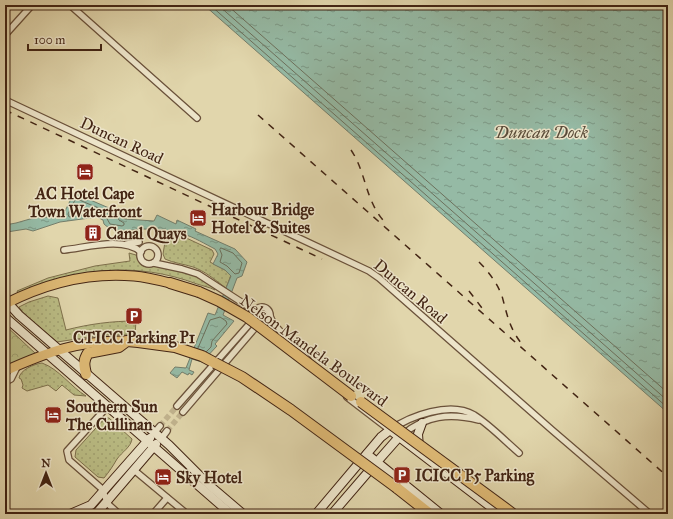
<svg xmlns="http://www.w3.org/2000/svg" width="673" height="519" viewBox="0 0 673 519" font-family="'IM FELL Great Primer',serif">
	<defs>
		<pattern id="grass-dots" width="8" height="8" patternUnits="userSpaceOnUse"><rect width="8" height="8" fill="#babc84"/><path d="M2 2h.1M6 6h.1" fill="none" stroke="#a1a171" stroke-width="1.8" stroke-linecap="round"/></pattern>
		<pattern id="park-crowns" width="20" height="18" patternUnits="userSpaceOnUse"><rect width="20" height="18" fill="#babc84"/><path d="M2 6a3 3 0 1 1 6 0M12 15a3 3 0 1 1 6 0" fill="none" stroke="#a1a171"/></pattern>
		<pattern id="water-ripples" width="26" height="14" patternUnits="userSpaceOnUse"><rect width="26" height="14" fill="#95baa5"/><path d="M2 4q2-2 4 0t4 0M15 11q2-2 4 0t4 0" fill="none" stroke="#7b9785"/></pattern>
	</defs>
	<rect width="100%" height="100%" fill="#e1d6ac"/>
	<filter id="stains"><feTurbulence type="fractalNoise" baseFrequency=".005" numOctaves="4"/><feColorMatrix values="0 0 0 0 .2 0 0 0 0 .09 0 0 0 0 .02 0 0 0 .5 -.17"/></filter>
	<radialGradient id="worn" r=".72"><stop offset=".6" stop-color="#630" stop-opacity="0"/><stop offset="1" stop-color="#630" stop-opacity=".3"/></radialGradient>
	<g fill="url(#grass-dots)" stroke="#7e704c">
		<path d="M 168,236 L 182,236 L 212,250 L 214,254 L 210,262 L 225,270 L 231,275 L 226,288 C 215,280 205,271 193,267 C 184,264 173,263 165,259 L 163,254 L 165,242 L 167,242 Z"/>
		<path d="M 129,253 L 136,255 C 138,259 140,263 143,266 C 148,268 154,266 159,266 C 178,268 199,276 214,287 L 215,290 C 209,287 203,286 197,284 C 135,261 78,268 18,293 L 17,291 L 48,278 L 95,266 L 130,261 Z"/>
		<path d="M 48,296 L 58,298 L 66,330 C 89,324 112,321 136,321 L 135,335 L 103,335 L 57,342 L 23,313 L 19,307 L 29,302 Z"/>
		<path d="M 42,363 C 59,369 71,387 86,396 L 74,395 L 62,385 L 56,391 L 48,385 L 27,391 L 22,388 L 23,385 L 21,379 L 19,378 C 20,370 34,364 42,363 Z"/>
		<path d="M 105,418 L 109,418 L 132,439 C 131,447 122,452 117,459 C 113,466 109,472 104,478 L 98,477 L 75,457 L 76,450 Z"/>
	</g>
	<polygon fill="url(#park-crowns)" stroke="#7e704c" points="5,325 36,354 5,366"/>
	<g fill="url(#water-ripples)" stroke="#747e6b">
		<polygon points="204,5 668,5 668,413"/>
		<path d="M 74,193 L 123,214 L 122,217 L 125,219 L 154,221 L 157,215 L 176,224 L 177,220 L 196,229 L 195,231 L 235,249 L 247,262 L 242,276 L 237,278 L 223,315 L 234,321 L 215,344 L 217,346 L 202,362 L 192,359 L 189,370 L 194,372 L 192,375 L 189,373 L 188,375 L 182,372 L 177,378 L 170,373 L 175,367 L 186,368 L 208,313 L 215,315 L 231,276 L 225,270 L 213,264 L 218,254 L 215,249 C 205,244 194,237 183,234 C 171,231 155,229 143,229 C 130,230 114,234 104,224 L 103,220 L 97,217 L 60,222 L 33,231 L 26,229 L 7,232 L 5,237 L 5,225 L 16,223 L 37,217 L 40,218 L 63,215 Z"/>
	</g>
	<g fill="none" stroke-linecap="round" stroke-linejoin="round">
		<g stroke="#6c705c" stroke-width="1">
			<polyline points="210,5 668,408"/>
			<polyline points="218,5 668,401"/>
			<polyline points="227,5 668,393"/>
			<polygon points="77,199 117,216 119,220 124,223 124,225 122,226 110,224 106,217 98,213 69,217 68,214 75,200"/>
			<polygon points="221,248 233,253 242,263 239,273 235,274 227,266 220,262 222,255 220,250"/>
			<polyline points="198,348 210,320 220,317 226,321 227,324 212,341 211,347 206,352"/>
		</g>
		<g stroke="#c1b38e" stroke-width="5.5" stroke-dasharray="5.5 3" stroke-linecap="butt">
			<polyline points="160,426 177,406"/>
			<polyline points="167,431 183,412"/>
		</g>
		<defs>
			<g id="street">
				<polyline points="70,5 197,118"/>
				<polyline points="5,35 32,5"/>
				<polyline points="5,100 369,271 379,278 552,430 650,514"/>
				<polyline points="127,244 139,242"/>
				<circle cx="149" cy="255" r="9"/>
				<path d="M 64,250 C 85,248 123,236 141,252"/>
				<polyline points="154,263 182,269 198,274 255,311"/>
				<circle cx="262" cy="315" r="8"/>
				<path d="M 270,316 C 276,333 298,344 308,360"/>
				<polyline points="5,382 11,379 18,365"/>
				<path d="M 347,397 L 390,430 C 410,416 450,401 474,415 C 490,425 504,440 519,453"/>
				<polyline points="108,406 67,451 69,460 101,488 109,505 119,514"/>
				<polyline points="177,406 253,320"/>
				<polyline points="183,412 255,328 263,323"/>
				<polyline points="154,433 160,426"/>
				<path d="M 402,435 C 426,415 450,413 479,420"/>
				<polyline points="161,439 167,431"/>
				<polyline points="134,470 187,514"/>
				<polyline points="153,514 167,498"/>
			</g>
			<g id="secondary">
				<polyline points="5,297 8,303 19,315 169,445 209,485 243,514"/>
				<polyline points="5,317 231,514"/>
				<polyline points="419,448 418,434 422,423"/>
				<polyline points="367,454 441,514"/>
				<polyline points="70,514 91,505 150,438"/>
				<polyline points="96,514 156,444"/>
				<polyline points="316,514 381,437 390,430 500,514"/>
				<polyline points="332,514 369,471 399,437"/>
			</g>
			<g id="primary">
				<path d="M 5,304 C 44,284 89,272 134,276 C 146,277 158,280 170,283"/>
				<path d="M 5,371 C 47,352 80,340 127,341"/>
			</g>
			<g id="highway">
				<polyline points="170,283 199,292"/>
				<path d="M 86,374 C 84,365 83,361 88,353 L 119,347 L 127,341 L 138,342 L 175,347 L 202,356 L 215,363"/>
				<polyline points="397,488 430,514"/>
			</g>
		</defs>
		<use href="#street" stroke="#6a513a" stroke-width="8"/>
		<use href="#secondary" stroke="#432514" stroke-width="10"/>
		<use href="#primary" stroke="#432514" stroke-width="11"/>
		<use href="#highway" stroke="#432514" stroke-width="12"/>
		<use href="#street" stroke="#ece4c9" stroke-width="5.5"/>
		<use href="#secondary" stroke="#ece4c9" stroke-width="8"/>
		<use href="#primary" stroke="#e0bb76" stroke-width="9"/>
		<use href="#highway" stroke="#e0bb76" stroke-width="10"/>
		<g stroke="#432514" stroke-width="1.5" stroke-dasharray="7 7" stroke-linecap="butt">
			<polyline points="5,110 322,259"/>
			<polyline points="258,115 668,477"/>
			<path d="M 351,150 C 366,172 365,199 383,220"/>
			<path d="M 479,262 C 489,272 497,283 502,296 C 507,314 509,327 521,343"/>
			<polyline points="469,291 482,308"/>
		</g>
		<defs>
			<g id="highway-bridge">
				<polyline points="199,292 219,301 247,317 351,396"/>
				<polyline points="215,363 242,377 291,410 397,488"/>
				<polyline points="361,402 513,514"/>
			</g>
		</defs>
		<use href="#highway-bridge" stroke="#432514" stroke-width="12" stroke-linecap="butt"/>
		<use href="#highway-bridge" stroke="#e0bb76" stroke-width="10"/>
	</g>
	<defs>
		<symbol id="hotel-square" viewBox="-11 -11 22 22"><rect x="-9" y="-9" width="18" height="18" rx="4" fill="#8f2418" stroke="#ece4c9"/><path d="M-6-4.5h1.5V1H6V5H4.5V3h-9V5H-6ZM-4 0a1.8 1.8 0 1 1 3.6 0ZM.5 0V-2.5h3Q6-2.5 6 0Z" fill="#fff"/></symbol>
		<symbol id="building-square" viewBox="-11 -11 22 22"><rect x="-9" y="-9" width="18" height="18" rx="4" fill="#8f2418" stroke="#ece4c9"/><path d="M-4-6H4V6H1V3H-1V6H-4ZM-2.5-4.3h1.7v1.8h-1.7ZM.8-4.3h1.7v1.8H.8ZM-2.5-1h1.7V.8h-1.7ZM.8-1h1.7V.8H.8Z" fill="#fff"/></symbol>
		<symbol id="parking-square" viewBox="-11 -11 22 22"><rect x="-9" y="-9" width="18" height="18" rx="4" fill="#8f2418" stroke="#ece4c9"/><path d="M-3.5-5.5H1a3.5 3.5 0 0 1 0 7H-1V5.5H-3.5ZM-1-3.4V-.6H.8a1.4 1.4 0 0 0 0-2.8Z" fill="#fff"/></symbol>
	</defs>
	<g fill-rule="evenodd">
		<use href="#hotel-square" x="75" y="162" width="20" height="20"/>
		<use href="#hotel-square" x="188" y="208" width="20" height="20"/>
		<use href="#building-square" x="83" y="223" width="20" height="20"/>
		<use href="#parking-square" x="124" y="306" width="20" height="20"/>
		<use href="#hotel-square" x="43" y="405" width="20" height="20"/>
		<use href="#parking-square" x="392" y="465" width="20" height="20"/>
		<use href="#hotel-square" x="153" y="467" width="20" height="20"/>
	</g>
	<g text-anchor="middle" stroke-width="3" stroke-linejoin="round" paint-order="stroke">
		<g font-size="16" fill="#432514" stroke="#ece4c9">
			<text transform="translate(122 140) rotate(25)" y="6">Duncan Road</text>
			<text transform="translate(411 291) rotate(40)" y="6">Duncan Road</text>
			<text transform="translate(314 350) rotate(36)" y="6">Nelson Mandela Boulevard</text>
		</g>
		<g font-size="16" font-weight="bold" fill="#432514" stroke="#ece4c9" text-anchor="start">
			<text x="85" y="199" text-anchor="middle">AC Hotel Cape<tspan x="85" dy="18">Town Waterfront</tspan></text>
			<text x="211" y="215">Harbour Bridge<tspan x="211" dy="18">Hotel &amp; Suites</tspan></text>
			<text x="106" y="239">Canal Quays</text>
			<text x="134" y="343" text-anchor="middle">CTICC Parking P1</text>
			<text x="66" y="412">Southern Sun<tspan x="66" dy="18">The Cullinan</tspan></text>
			<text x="415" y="481">ICICC P5 Parking</text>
			<text x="176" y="483">Sky Hotel</text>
		</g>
		<g font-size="17" font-style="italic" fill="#584a38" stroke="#ece4c9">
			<text x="541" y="138">Duncan Dock</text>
		</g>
	</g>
	<rect width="673" height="519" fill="none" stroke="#e1d6ac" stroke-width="20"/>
	<rect x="6" y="6" width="661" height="507" fill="none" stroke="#432514" stroke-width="2"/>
	<rect x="10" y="10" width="653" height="499" fill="none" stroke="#432514"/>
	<g transform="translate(46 473)" stroke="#ece4c9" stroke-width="3" paint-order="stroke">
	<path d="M0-3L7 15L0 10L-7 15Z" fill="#432514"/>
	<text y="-6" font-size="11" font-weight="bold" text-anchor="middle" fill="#432514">N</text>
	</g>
	<path d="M28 44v6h73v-6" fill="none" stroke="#432514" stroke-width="2"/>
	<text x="34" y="44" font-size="12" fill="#432514" stroke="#ece4c9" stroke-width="3" paint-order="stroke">100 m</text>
	<rect width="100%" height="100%" filter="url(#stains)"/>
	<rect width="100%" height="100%" fill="url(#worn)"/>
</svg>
